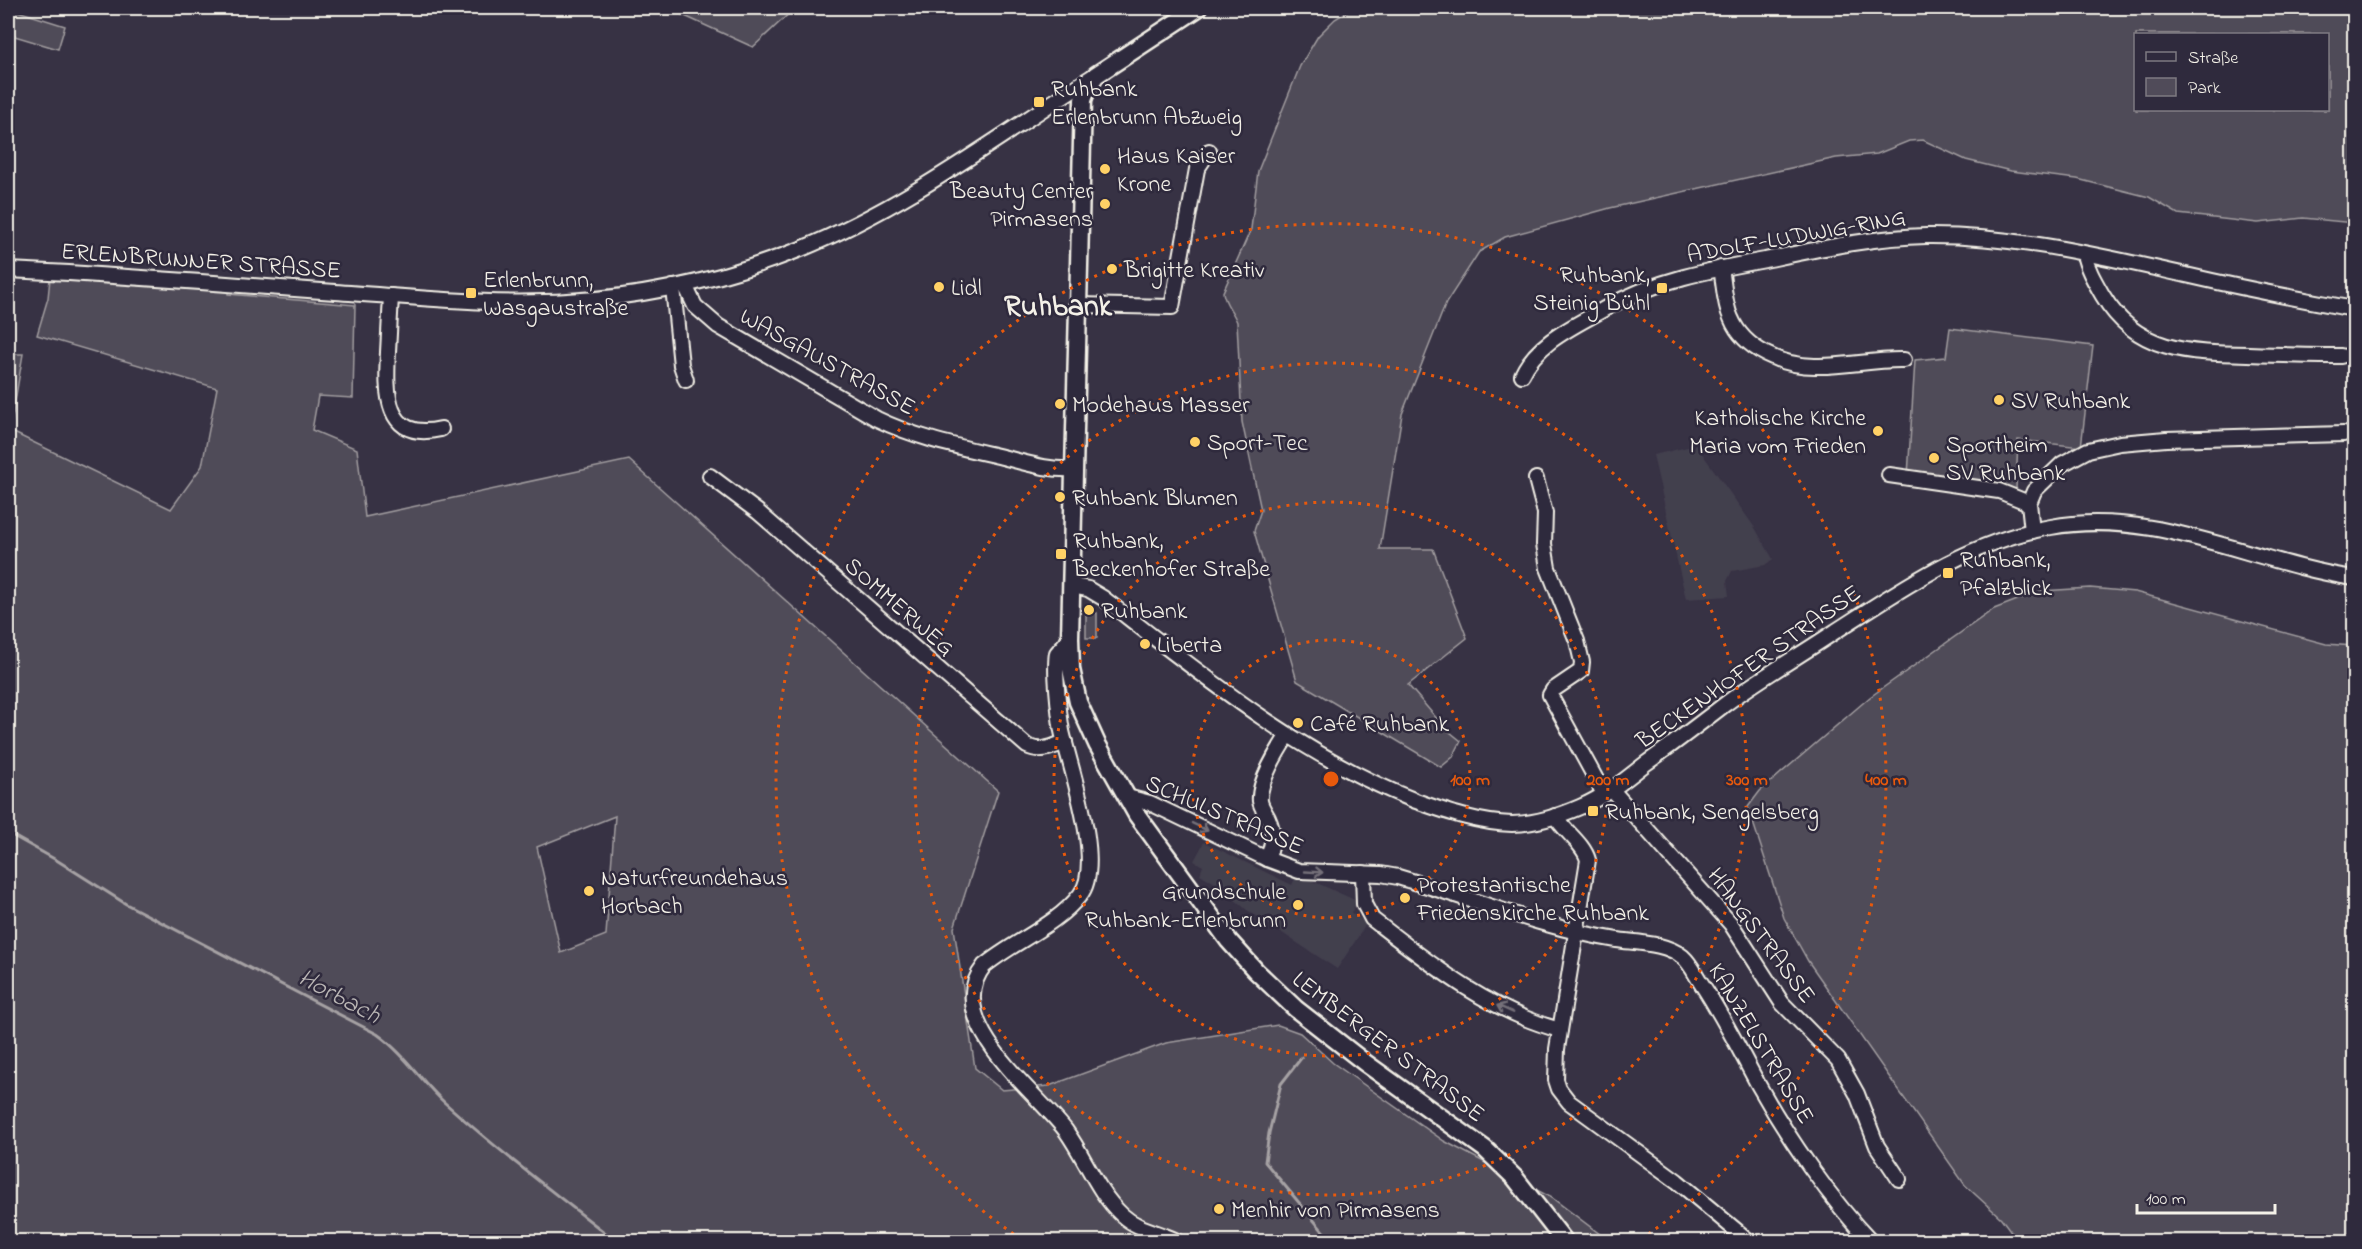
<svg xmlns="http://www.w3.org/2000/svg" width="2362" height="1249" viewBox="0 0 2362 1249" font-family="'Indie Flower',sans-serif">
	<rect width="100%" height="100%" fill="#373244"/>
	<filter id="ink" filterUnits="userSpaceOnUse"><feTurbulence type="fractalNoise" baseFrequency=".0167" numOctaves="2"/><feDisplacementMap in="SourceGraphic" scale="12" xChannelSelector="R" yChannelSelector="G"/><feConvolveMatrix kernelMatrix="1 2 1 2 8 2 1 2 1" color-interpolation-filters="sRGB"/></filter>
	<g filter="url(#ink)">
		<g fill="#433f4e">
			<polygon points="1696,445 1755,528 1773,559 1765,565 1732,571 1727,581 1729,596 1686,599 1653,455"/>
			<polygon points="1204,842 1292,885 1297,874 1357,901 1351,913 1367,923 1337,969 1247,910 1215,883 1200,874 1203,866 1194,861"/>
		</g>
		<g fill="#504b59" stroke="#a29ea0" stroke-width="1.5" fill-rule="evenodd">
			<polygon points="8,8 65,26 58,49 8,34"/>
			<polygon points="667,8 795,8 753,47"/>
			<path d="M 1353,8 L 2354,8 L 2354,223 L 2303,218 L 2258,223 L 2178,214 L 2149,197 L 2077,179 L 2011,171 L 1966,160 L 1923,140 L 1909,141 L 1877,154 L 1836,158 L 1610,208 L 1505,237 L 1479,252 L 1446,303 L 1402,414 L 1380,549 L 1433,549 L 1467,638 L 1408,685 L 1445,728 L 1461,741 L 1453,757 L 1441,767 L 1297,681 L 1254,531 L 1261,510 L 1242,422 L 1237,322 C 1233,311 1224,303 1223,292 L 1251,229 L 1258,171 L 1300,66 L 1318,36 L 1335,19 ZM 2136,34 L 2328,34 L 2328,110 L 2136,110 Z"/>
			<path d="M 50,279 L 228,289 L 228,294 L 355,305 L 353,398 L 318,396 L 312,430 L 357,449 L 365,517 L 629,460 L 998,791 L 954,928 L 975,1068 L 1002,1090 L 1049,1086 L 1166,1043 L 1278,1025 L 1300,1033 L 1333,1063 L 1444,1141 L 1552,1198 L 1609,1241 L 8,1241 L 8,354 L 23,354 L 10,431 L 171,509 L 202,466 L 217,388 L 37,335 L 48,298 ZM 615,816 L 606,935 L 561,953 L 537,847 Z"/>
			<polygon points="1950,328 2093,346 2081,447 2018,440 2016,489 1908,476 1915,360 1946,357"/>
			<polygon points="2090,588 2135,592 2326,644 2354,646 2354,1241 2018,1241 2001,1218 1965,1185 1808,961 1784,918 1748,807 1760,791 1870,697 1994,609 2041,591"/>
			<polygon points="1086,612 1097,613 1097,638 1086,638"/>
		</g>
		<g fill="none" stroke-linecap="round" stroke-linejoin="round">
			<g stroke="#a6a2a4" stroke-width="3">
				<path d="M 8,833 L 58,861 L 126,904 L 377,1034 C 404,1053 421,1081 445,1103 C 500,1152 559,1197 617,1242"/>
				<polyline points="1302,1057 1281,1084 1269,1133 1265,1162 1332,1242"/>
			</g>
			<defs>
				<g id="minor">
					<path d="M 2084,254 C 2087,269 2095,282 2103,296 C 2136,352 2189,353 2248,354 C 2279,355 2310,356 2341,356"/>
					<path d="M 1721,268 C 1724,284 1724,303 1731,318 C 1744,350 1783,366 1815,366 C 1845,367 1874,359 1904,360"/>
					<path d="M 8,270 L 69,273 C 158,279 246,285 335,292 C 412,297 491,306 568,301 C 647,297 727,278 801,249 C 907,206 999,136 1095,75"/>
					<path d="M 685,285 L 695,306 L 718,326 L 877,419 C 916,438 960,447 1002,457 C 1026,463 1050,471 1075,469"/>
					<polyline points="673,287 681,365 686,380"/>
					<path d="M 391,296 C 390,315 389,333 388,352 C 386,392 384,442 441,429"/>
					<polyline points="1078,305 1172,307 1197,169 1209,151"/>
					<path d="M 1522,375 C 1538,341 1575,326 1606,308 C 1655,280 1710,270 1765,260 C 1818,249 1872,237 1926,236 C 2014,235 2100,256 2186,275 C 2242,288 2298,299 2354,309"/>
					<polyline points="1889,475 1999,491 2029,503"/>
					<path d="M 710,476 L 758,512 L 1027,746 C 1041,753 1052,747 1065,742"/>
					<polyline points="1536,479 1545,513 1544,544 1548,568 1577,641 1582,662 1581,671 1553,690 1550,695 1604,794"/>
					<polyline points="2032,531 2029,503 2034,491 2062,464 2088,450 2120,443 2166,439 2344,434"/>
					<path d="M 1072,586 L 1088,589 L 1103,598 C 1201,674 1300,756 1416,801 C 1447,812 1479,823 1512,824 C 1535,824 1559,816 1580,807 C 1604,797 1625,780 1645,764 C 1672,745 1698,725 1724,705 C 1760,678 1799,656 1836,631 C 1903,588 1970,541 2051,527 C 2156,508 2252,563 2354,578"/>
					<path d="M 1070,638 L 1057,653 C 1054,669 1059,714 1062,731 C 1070,768 1105,865 1080,895 C 1056,926 1014,941 984,966 C 940,1021 1036,1091 1066,1131 C 1086,1159 1097,1192 1122,1215 C 1138,1230 1160,1232 1179,1242"/>
					<polyline points="1611,789 1731,924 1782,1003 1838,1060 1857,1094 1877,1146 1899,1179"/>
					<path d="M 1127,797 L 1150,803 L 1267,859 L 1299,871 L 1381,874 L 1398,877 C 1471,898 1542,928 1617,940 C 1638,943 1666,943 1683,957 C 1691,964 1695,974 1701,983 C 1723,1016 1740,1051 1759,1086 C 1788,1138 1830,1199 1871,1242"/>
					<path d="M 1555,816 C 1564,831 1584,844 1588,860 L 1557,1049 L 1556,1080 L 1559,1089 L 1569,1102 L 1677,1181 L 1750,1242"/>
					<path d="M 1267,859 C 1273,845 1275,833 1268,818 C 1265,812 1261,807 1260,801 C 1258,783 1278,750 1288,735"/>
					<path d="M 1363,873 L 1364,904 L 1372,919 C 1429,963 1488,1011 1560,1030"/>
				</g>
				<polyline id="major" points="1198,8 1096,75 1087,89 1083,100 1070,638 1071,669 1078,702 1097,744 1137,815 1229,941 1256,971 1296,1009 1364,1062 1485,1149 1515,1178 1565,1242"/>
			</defs>
			<use href="#minor" stroke="#f4f1e8" stroke-width="18"/>
			<use href="#major" stroke="#f4f1e8" stroke-width="21"/>
			<use href="#minor" stroke="#2f2a3d" stroke-width="14"/>
			<use href="#major" stroke="#2f2a3d" stroke-width="16"/>
		</g>
		<defs><path id="oneway-shaft" d="M-6 0H5M1.5-3L5.5 0L1.5 3" fill="none" stroke-width="1.6" stroke-linecap="round" stroke-linejoin="round" transform="scale(1.5)"/></defs>
		<g stroke="#747079">
			<use href="#oneway-shaft" transform="translate(1200 827) rotate(26)"/>
			<use href="#oneway-shaft" transform="translate(1314 872) rotate(3)"/>
			<use href="#oneway-shaft" transform="translate(1505 1009) rotate(-156)"/>
		</g>
	</g>
	<g fill="none" stroke="#e8590c" stroke-width="3" stroke-dasharray="3 6">
		<circle cx="1331" cy="779" r="139"/>
		<circle cx="1331" cy="779" r="277"/>
		<circle cx="1331" cy="779" r="416"/>
		<path d="M1021 1239A555 555 0 1 1 1641 1239"/>
	</g>
	<g fill="#ffd166" stroke="#2f2a3d" stroke-width="2">
		<rect x="1033" y="96" width="12" height="12" rx="3"/>
		<circle cx="1105" cy="169" r="6"/>
		<circle cx="1105" cy="204" r="6"/>
		<circle cx="1112" cy="269" r="6"/>
		<circle cx="939" cy="287" r="6"/>
		<rect x="1656" y="282" width="12" height="12" rx="3"/>
		<rect x="465" y="287" width="12" height="12" rx="3"/>
		<circle cx="1999" cy="400" r="6"/>
		<circle cx="1060" cy="404" r="6"/>
		<circle cx="1878" cy="431" r="6"/>
		<circle cx="1195" cy="442" r="6"/>
		<circle cx="1934" cy="458" r="6"/>
		<circle cx="1060" cy="497" r="6"/>
		<rect x="1055" y="548" width="12" height="12" rx="3"/>
		<rect x="1942" y="567" width="12" height="12" rx="3"/>
		<circle cx="1089" cy="610" r="6"/>
		<circle cx="1145" cy="644" r="6"/>
		<circle cx="1298" cy="723" r="6"/>
		<rect x="1587" y="805" width="12" height="12" rx="3"/>
		<circle cx="589" cy="891" r="6"/>
		<circle cx="1405" cy="898" r="6"/>
		<circle cx="1298" cy="905" r="6"/>
		<circle cx="1219" cy="1209" r="6"/>
	</g>
	<g text-anchor="middle" stroke-width="5" stroke-linejoin="round" paint-order="stroke">
		<g font-size="24" fill="#f4f1e8" stroke="#2f2a3d" text-anchor="start">
			<text x="1051" y="96">Ruhbank<tspan x="1051" dy="28">Erlenbrunn Abzweig</tspan></text>
			<text x="1117" y="163">Haus Kaiser<tspan x="1117" dy="28">Krone</tspan></text>
			<text x="1093" y="198" text-anchor="end">Beauty Center<tspan x="1093" dy="28">Pirmasens</tspan></text>
			<text x="1124" y="277">Brigitte Kreativ</text>
			<text x="1650" y="282" text-anchor="end">Ruhbank,<tspan x="1650" dy="28">Steinig Bühl</tspan></text>
			<text x="483" y="287">Erlenbrunn,<tspan x="483" dy="28">Wasgaustraße</tspan></text>
			<text x="951" y="295">Lidl</text>
			<text x="2011" y="408">SV Ruhbank</text>
			<text x="1072" y="412">Modehaus Masser</text>
			<text x="1866" y="425" text-anchor="end">Katholische Kirche<tspan x="1866" dy="28">Maria vom Frieden</tspan></text>
			<text x="1207" y="450">Sport-Tec</text>
			<text x="1946" y="452">Sportheim<tspan x="1946" dy="28">SV Ruhbank</tspan></text>
			<text x="1072" y="505">Ruhbank Blumen</text>
			<text x="1073" y="548">Ruhbank,<tspan x="1073" dy="28">Beckenhofer Straße</tspan></text>
			<text x="1960" y="567">Ruhbank,<tspan x="1960" dy="28">Pfalzblick</tspan></text>
			<text x="1101" y="618">Ruhbank</text>
			<text x="1157" y="652">Liberta</text>
			<text x="1310" y="731">Café Ruhbank</text>
			<text x="1605" y="819">Ruhbank, Sengelsberg</text>
			<text x="601" y="885">Naturfreundehaus<tspan x="601" dy="28">Horbach</tspan></text>
			<text x="1417" y="892">Protestantische<tspan x="1417" dy="28">Friedenskirche Ruhbank</tspan></text>
			<text x="1286" y="899" text-anchor="end">Grundschule<tspan x="1286" dy="28">Ruhbank-Erlenbrunn</tspan></text>
			<text x="1231" y="1217">Menhir von Pirmasens</text>
		</g>
		<g font-size="24" fill="#f4f1e8" stroke="#2f2a3d">
			<text transform="translate(1796 235) rotate(-10)" y="8">ADOLF-LUDWIG-RING</text>
			<text transform="translate(201 260) rotate(4)" y="8">ERLENBRUNNER STRASSE</text>
			<text transform="translate(828 361) rotate(29)" y="8">WASGAUSTRASSE</text>
			<text transform="translate(900 606) rotate(41)" y="8">SOMMERWEG</text>
			<text transform="translate(1748 666) rotate(-35)" y="8">BECKENHOFER STRASSE</text>
			<text transform="translate(1225 814) rotate(23)" y="8">SCHULSTRASSE</text>
			<text transform="translate(1762 935) rotate(53)" y="8">HANGSTRASSE</text>
			<text transform="translate(1762 1043) rotate(59)" y="8">KANZELSTRASSE</text>
			<text transform="translate(1389 1046) rotate(37)" y="8">LEMBERGER STRASSE</text>
		</g>
		<g font-size="26" font-style="italic" fill="#bab6b5" stroke="#2f2a3d">
			<text transform="translate(340 995) rotate(28)" y="9">Horbach</text>
		</g>
		<g font-size="30" font-weight="bold" fill="#f4f1e8" stroke="#2f2a3d">
			<text x="1058" y="315">Ruhbank</text>
		</g>
	</g>
	<circle cx="1331" cy="779" r="9" fill="#e8590c" stroke="#2f2a3d" stroke-width="3"/>
	<g font-size="18" text-anchor="middle" font-weight="bold" fill="#e8590c" stroke="#2f2a3d" stroke-width="5" stroke-linejoin="round" paint-order="stroke">
		<text x="1470" y="785">100 m</text>
		<text x="1608" y="785">200 m</text>
		<text x="1747" y="785">300 m</text>
		<text x="1886" y="785">400 m</text>
	</g>
	<rect width="2362" height="1249" fill="none" stroke="#2f2a3d" stroke-width="30"/>
	<rect x="15" y="15" width="2332" height="1219" fill="none" stroke="#f4f1e8" stroke-width="2" filter="url(#ink)"/>
	<rect x="2134" y="33" width="195" height="78" fill="#2f2a3d" stroke="#7e7a81" stroke-width="1.5"/>
	<rect x="2146" y="52" width="30" height="9" fill="#2f2a3d" stroke="#7e7a81" stroke-width="1.5"/>
	<text x="2188" y="63" font-size="18" fill="#f4f1e8">Straße</text>
	<rect x="2146" y="78" width="30" height="18" fill="#504b59" stroke="#7e7a81" stroke-width="1.5"/>
	<text x="2188" y="93" font-size="18" fill="#f4f1e8">Park</text>
	<path d="M2137 1204v9h138v-9" fill="none" stroke="#f4f1e8" stroke-width="3"/>
	<text x="2146" y="1204" font-size="18" fill="#f4f1e8" stroke="#2f2a3d" stroke-width="4.5" paint-order="stroke">100 m</text>
</svg>
